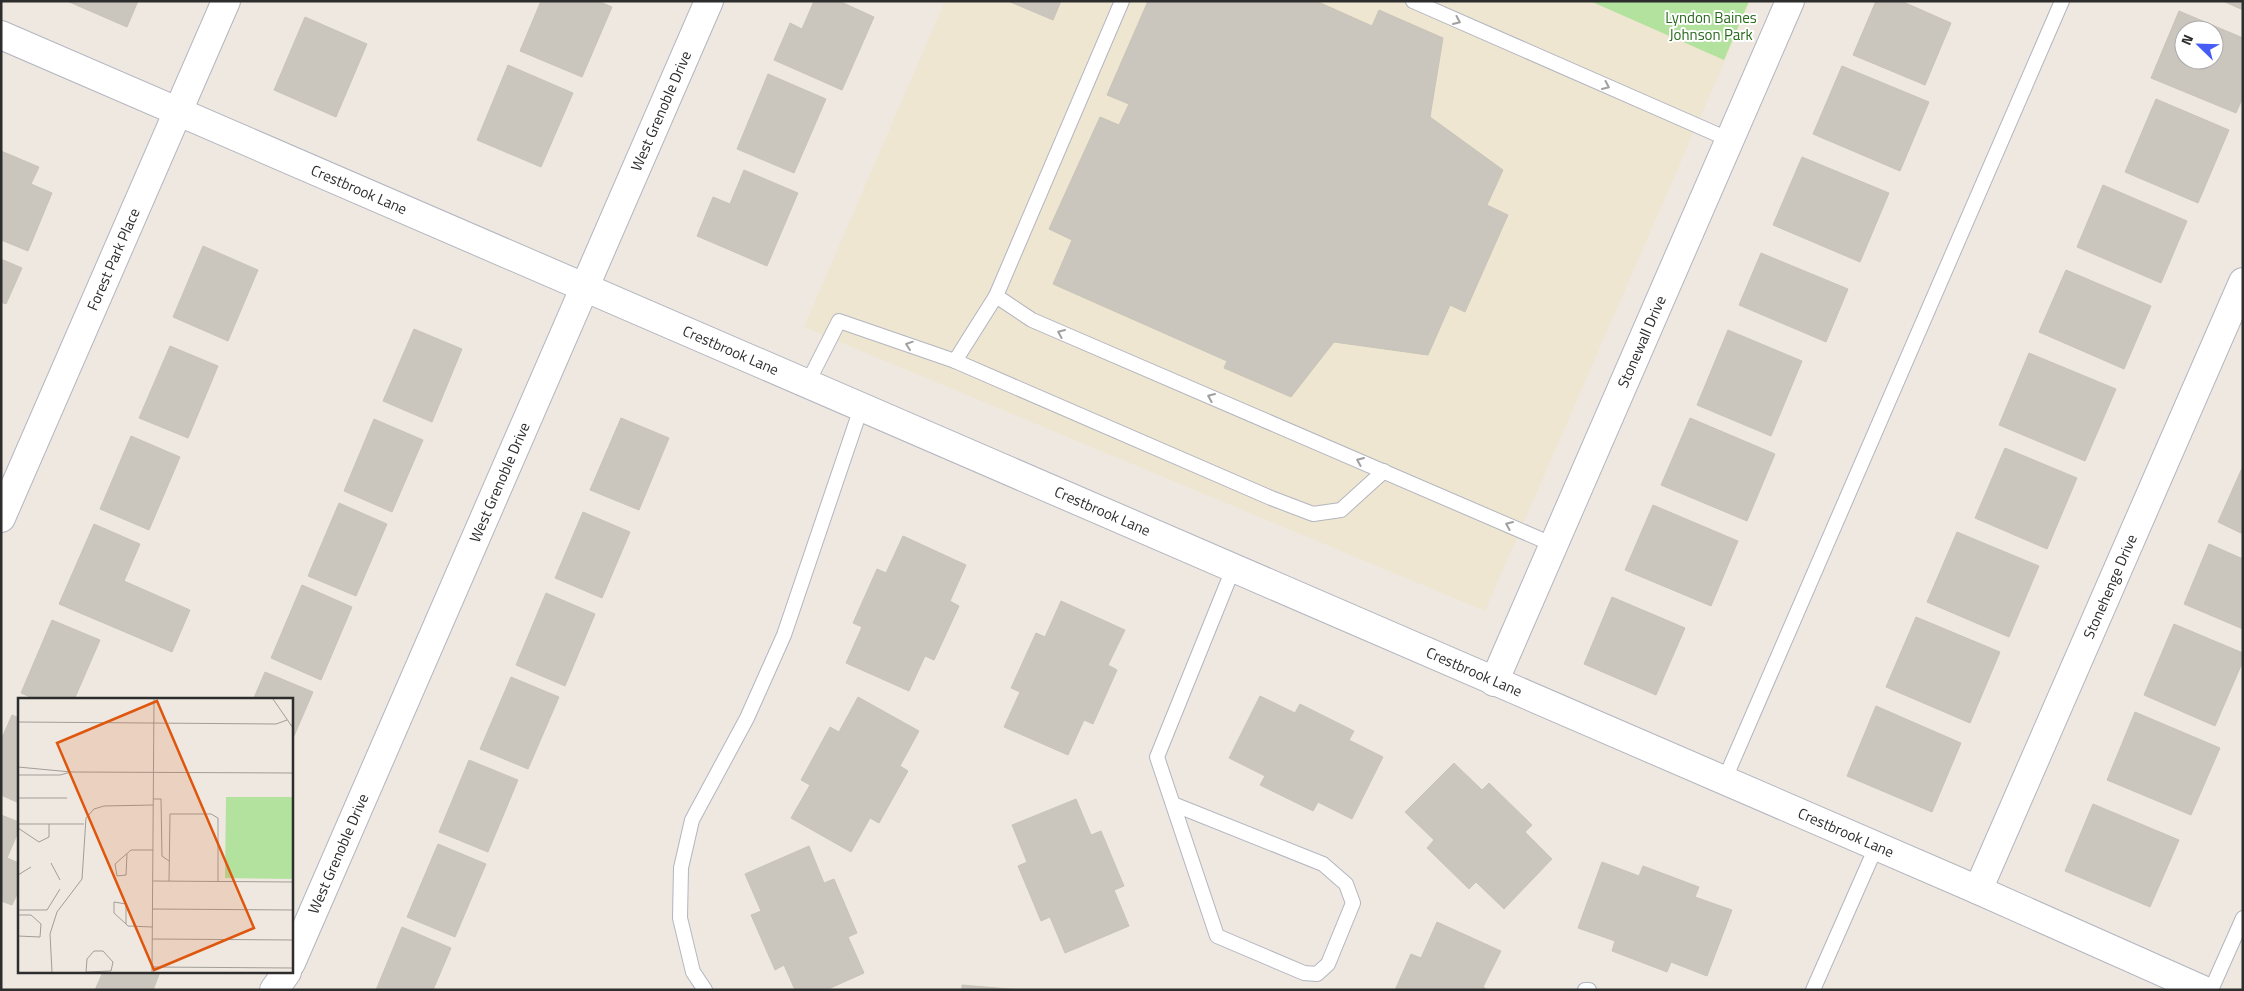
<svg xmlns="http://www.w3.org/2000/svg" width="2244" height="991" viewBox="0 0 2244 991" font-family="'Titillium Web',sans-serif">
	<rect width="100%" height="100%" fill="#eee8e0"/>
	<polygon fill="#eee6d0" points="945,1 1751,1 1485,611 804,327"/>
	<polygon fill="#b2e29e" points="1590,1 1749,1 1724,60"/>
	<g fill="#cac6be" stroke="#c9c4b9" fill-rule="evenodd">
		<polygon points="67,1 138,1 127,27"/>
		<polygon points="541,1 598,1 612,7 582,77 520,51"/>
		<polygon points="814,1 839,1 874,17 842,90 774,60 790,23 802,29"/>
		<polygon points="1008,1 1061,1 1053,20"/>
		<polygon points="1148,1 1316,1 1372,26 1379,10 1443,38 1430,117 1503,170 1487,205 1508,215 1465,312 1450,305 1428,355 1334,342 1291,397 1224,368 1227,361 1053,284 1072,240 1049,229 1100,117 1119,125 1129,104 1107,95"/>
		<polygon points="1876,1 1901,1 1951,23 1925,85 1853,55"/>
		<polygon points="2223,1 2243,1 2243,10"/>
		<path d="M 2179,11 L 2243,38 L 2243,97 L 2236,113 L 2151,78 ZM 2184,30 L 2214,30 L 2214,60 L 2184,60 Z"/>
		<polygon points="305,17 367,44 336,117 274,90"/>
		<polygon points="508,65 573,93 541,167 477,140"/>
		<polygon points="1842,66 1929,102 1900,171 1813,134"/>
		<polygon points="768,74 826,99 794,173 737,149"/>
		<polygon points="2156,99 2229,130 2198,203 2125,172"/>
		<polygon points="1,151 39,167 31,184 52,193 28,251 1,240"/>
		<polygon points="1802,157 1889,193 1860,262 1773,225"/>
		<polygon points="744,170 798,193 767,266 697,236 713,197 730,204"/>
		<polygon points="2103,185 2187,221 2161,283 2077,247"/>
		<polygon points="203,246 258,270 228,341 173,317"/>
		<polygon points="1761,253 1848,289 1826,342 1739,305"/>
		<polygon points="1,259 22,268 6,304 1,302"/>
		<polygon points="2066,270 2151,306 2124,369 2039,332"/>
		<polygon points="414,329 462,349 432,422 383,401"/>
		<polygon points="1728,330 1802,361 1771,436 1697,405"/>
		<polygon points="170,346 218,366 188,438 139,418"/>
		<polygon points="2029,353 2116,389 2085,461 1999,425"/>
		<polygon points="621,418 669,438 639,510 590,490"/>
		<polygon points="1690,418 1775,454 1747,521 1661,485"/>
		<polygon points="374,419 423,440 392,512 344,491"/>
		<polygon points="131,436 180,457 149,530 100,509"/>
		<polygon points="2005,448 2077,478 2047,549 1975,518"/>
		<polygon points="2243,466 2243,534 2218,522"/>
		<polygon points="339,503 387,524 356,596 308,576"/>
		<polygon points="1653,505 1738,541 1711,606 1625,570"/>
		<polygon points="583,512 630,532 602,598 555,578"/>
		<polygon points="94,524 140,544 124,581 190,610 172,652 59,604"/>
		<polygon points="1957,532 2039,566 2009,637 1927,602"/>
		<polygon points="903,536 966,565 950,601 959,606 934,660 925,656 909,691 846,663 862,627 853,623 877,569 886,573"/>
		<polygon points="2209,544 2243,559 2243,629 2184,604"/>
		<polygon points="302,585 352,607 321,680 271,658"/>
		<polygon points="546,593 595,614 565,686 516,665"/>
		<polygon points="1612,597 1685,628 1656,695 1584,664"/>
		<polygon points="1061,601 1125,630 1108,665 1117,670 1093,724 1084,720 1068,755 1004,727 1020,692 1011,688 1036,633 1045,637"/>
		<polygon points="1916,617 2000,652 1970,723 1886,687"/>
		<polygon points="52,620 100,640 74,700 37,700 21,693"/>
		<polygon points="2174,624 2243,653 2243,661 2215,726 2144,695"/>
		<polygon points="265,672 313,692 291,743 291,700 253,700"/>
		<polygon points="511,677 559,697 528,769 480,749"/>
		<polygon points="1260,696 1295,713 1300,704 1354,731 1349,740 1383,757 1352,819 1318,802 1313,811 1260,785 1265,776 1229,758"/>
		<polygon points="858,697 919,731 900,766 908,771 879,823 870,818 851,852 791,818 810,785 801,780 830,727 839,732"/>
		<polygon points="1876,706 1961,743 1932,812 1847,776"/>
		<polygon points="2135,712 2220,748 2191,815 2107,780"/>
		<polygon points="12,715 19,718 19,803 1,795 1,740"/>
		<polygon points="469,760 518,780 488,852 439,832"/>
		<polygon points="1454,763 1482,790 1489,783 1532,825 1525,832 1552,859 1504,909 1476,882 1469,889 1427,848 1434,840 1405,812"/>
		<polygon points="1076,799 1091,835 1101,831 1124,886 1114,890 1129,926 1065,953 1050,917 1041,921 1018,866 1027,862 1012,825"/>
		<polygon points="2093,804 2179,840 2150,907 2065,871"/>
		<polygon points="1,815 19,822 19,830 7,858 19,863 19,890 12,905 1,901"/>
		<polygon points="438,844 486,864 455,937 407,917"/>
		<polygon points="809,846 824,883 834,879 857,933 848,937 864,973 826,990 795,990 784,965 775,970 751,915 761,911 745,874"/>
		<polygon points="1602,862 1639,876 1643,866 1699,887 1695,897 1732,910 1707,976 1671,962 1667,972 1612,951 1615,941 1578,928"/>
		<polygon points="1437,922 1501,951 1483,987 1488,990 1395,990 1411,954 1421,958"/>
		<polygon points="402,927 451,948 433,990 376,990"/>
		<polygon points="103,972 160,972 153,990 95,990"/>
		<polygon points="962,985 1021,990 962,990"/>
	</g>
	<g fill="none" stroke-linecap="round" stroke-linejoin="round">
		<defs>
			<g id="service">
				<polyline points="1122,1 996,296 1032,320 1554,545"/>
				<polyline points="1413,1 1730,140"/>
				<polyline points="955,361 996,296"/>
				<polyline points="807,384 839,321 955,361 1271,498 1313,514 1341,510 1384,471"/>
				<polyline points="1724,781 2062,1"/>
				<polyline points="1173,804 1323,864 1346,884 1353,903 1328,964 1317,974 1304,973 1217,936 1157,757 1233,569"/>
				<polyline points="705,990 693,972 680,918 681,868 692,820 747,718 784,635 861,408"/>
				<polyline points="1585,990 1589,990"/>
				<polyline points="1813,990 1876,847"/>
				<polyline points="2211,990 2243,918"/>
			</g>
			<g id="minor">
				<path id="s1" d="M 1,35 L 1978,890 L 2203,990"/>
				<path id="s2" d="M 1,518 L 226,1"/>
				<path id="s3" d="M 1494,682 L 1790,1"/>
				<path id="s4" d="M 1978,890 L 2243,282"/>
				<path id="s5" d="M 291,963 L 709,1"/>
				<polyline points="274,990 287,972"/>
			</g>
		</defs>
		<use href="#service" stroke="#b3b5c0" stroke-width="16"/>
		<use href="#minor" stroke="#b3b5c0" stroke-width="30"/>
		<use href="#service" stroke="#fff" stroke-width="14"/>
		<use href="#minor" stroke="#fff" stroke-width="28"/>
	</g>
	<defs><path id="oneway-chevron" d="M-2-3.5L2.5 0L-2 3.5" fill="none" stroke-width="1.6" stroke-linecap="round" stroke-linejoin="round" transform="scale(1.25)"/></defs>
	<g stroke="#a0a0a0">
		<use href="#oneway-chevron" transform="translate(1457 21) rotate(24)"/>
		<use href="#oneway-chevron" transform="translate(1606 86) rotate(24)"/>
		<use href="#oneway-chevron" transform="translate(1061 333) rotate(-157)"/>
		<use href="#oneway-chevron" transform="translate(909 345) rotate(-161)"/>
		<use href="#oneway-chevron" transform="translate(1211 397) rotate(-157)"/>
		<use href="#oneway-chevron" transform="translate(1360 461) rotate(-157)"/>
		<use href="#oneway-chevron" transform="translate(1509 525) rotate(-157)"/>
	</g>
	<g text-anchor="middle" stroke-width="4" stroke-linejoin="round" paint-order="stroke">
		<g font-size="15" fill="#286a1d" stroke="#fff">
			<text x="1711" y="23">Lyndon Baines<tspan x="1711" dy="17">Johnson Park</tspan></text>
		</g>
		<g font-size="15" fill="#2d2d2d" stroke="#fff">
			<text dy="5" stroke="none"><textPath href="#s5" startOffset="929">West Grenoble Drive</textPath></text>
			<text dy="5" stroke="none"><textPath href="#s1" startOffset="390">Crestbrook Lane</textPath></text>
			<text dy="5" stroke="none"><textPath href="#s2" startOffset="282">Forest Park Place</textPath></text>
			<text dy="5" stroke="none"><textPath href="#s3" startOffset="371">Stonewall Drive</textPath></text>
			<text dy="5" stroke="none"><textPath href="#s1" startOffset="795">Crestbrook Lane</textPath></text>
			<text dy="5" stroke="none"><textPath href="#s5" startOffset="524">West Grenoble Drive</textPath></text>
			<text dy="5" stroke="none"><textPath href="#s1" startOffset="1200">Crestbrook Lane</textPath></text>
			<text dy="5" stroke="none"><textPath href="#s4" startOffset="331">Stonehenge Drive</textPath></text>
			<text dy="5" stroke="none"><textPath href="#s1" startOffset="1605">Crestbrook Lane</textPath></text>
			<text dy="5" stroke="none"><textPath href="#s1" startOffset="2010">Crestbrook Lane</textPath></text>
			<text dy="5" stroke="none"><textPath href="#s5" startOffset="119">West Grenoble Drive</textPath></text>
		</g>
	</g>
	<g transform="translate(18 698)">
		<rect width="275" height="275" fill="#eee8e0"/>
		<path d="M 208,99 L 275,99 L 275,181 L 207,180 Z" fill="#b2e29e"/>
		<path fill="none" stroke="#a19d98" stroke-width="1" d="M 255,1 L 275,30M 0,24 L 258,26 L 269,22M 0,69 L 53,74 L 275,75M 0,77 L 42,77 L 53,74M 0,100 L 49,100M 135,101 L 143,101 L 144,158 L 151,163M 0,126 L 31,126 L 31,139 L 21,144 L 0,130M 31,126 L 66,126M 109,156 L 108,177 L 99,178 L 97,166 L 113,152 L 135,152M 33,165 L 42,182M 0,177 L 13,169M 135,183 L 275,184M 151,183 L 152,116 L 193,116 L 200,120 L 200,184M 134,211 L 275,212M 0,212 L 29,212 L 42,191M 0,217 L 13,217 L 23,226 L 22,239 L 0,238M 108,226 L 108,206 L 96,204 L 96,215 L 108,226 L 110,228 L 134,229M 134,241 L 275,242M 134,269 L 275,270M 34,274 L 32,236 L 39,214 L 64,181 L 68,120 L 76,111 L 86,108 L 135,107M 68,274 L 69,261 L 76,253 L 85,253 L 95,264 L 93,273 L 68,274M 134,274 L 136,1"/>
		<path fill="#df570e" fill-opacity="0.15" stroke="#df570e" stroke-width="2.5" d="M 139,3 L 236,230 L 136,272 L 39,45 Z"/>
		<rect width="275" height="275" fill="none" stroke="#2d2d2d" stroke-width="2.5"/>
	</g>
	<rect width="2244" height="991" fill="none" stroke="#2d2d2d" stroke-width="5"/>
	<g transform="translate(2199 45) rotate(293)"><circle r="24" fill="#ffffff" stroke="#ababab"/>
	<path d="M0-4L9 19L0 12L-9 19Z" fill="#455cf5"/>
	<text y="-8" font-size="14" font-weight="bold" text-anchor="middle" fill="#2d2d2d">N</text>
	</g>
</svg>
